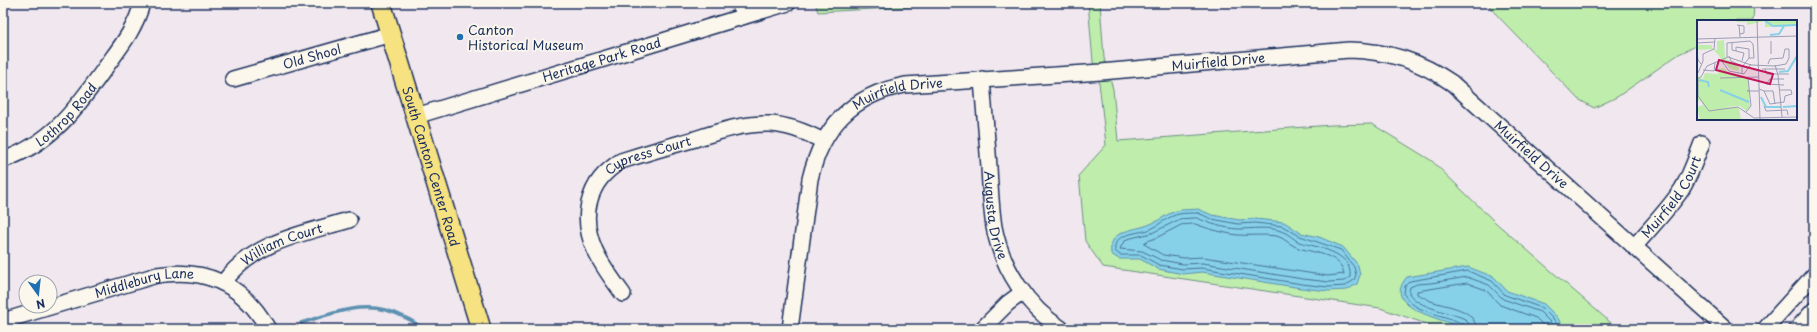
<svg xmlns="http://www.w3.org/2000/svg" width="1817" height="332" viewBox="0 0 1817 332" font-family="'Playpen Sans',sans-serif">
	<rect width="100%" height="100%" fill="#f1e8ef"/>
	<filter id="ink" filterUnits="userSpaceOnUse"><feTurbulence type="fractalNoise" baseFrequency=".025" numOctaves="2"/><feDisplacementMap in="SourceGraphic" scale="8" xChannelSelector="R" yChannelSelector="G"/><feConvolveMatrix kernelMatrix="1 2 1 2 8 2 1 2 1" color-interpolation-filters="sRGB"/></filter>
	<g filter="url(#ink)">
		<g fill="#bfedab" stroke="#6d8e84">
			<polygon points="815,3 983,3 818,12"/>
			<polygon points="1088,3 1100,3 1104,58 1113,89 1118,141 1332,125 1372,124 1432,161 1495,222 1618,329 1441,329 1380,308 1103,267 1085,241 1079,175 1106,145 1099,82 1093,62"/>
			<polygon points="1488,3 1754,3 1753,21 1698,21 1698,45 1679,54 1617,97 1594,108 1578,99 1491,9"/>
		</g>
		<g fill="#87d1e8" stroke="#5c90b1">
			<path d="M 1198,209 L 1212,215 L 1239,220 L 1255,219 L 1284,222 L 1301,233 L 1319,237 L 1343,247 L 1358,265 L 1360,275 L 1357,284 L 1347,290 L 1328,291 L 1301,288 L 1202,272 L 1183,274 L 1158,269 L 1140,259 L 1119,259 L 1111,254 C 1108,229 1133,231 1148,225 C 1158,222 1166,214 1176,211 C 1183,209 1192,210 1198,209 Z"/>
			<path d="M 1468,267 L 1494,277 L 1507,291 L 1544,304 L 1558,318 L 1563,329 L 1465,329 C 1446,319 1379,309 1407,277 Z"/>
		</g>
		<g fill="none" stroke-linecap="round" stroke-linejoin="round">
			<g stroke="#467095" stroke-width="1">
				<path d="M 1198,213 L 1212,219 L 1238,224 L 1255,223 L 1282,226 L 1300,236 L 1341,250 L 1354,267 L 1356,275 L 1354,280 L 1345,286 L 1328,287 L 1302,284 L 1202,268 L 1183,269 L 1159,265 L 1141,255 L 1120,255 L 1115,251 C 1112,232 1140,234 1151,229 C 1160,224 1169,216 1179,214 C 1185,213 1192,213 1198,213 Z"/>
				<path d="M 1197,218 C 1210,224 1224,228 1238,229 C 1252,229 1268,226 1281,231 C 1288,233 1293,239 1299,242 C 1316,247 1353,252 1350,277 L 1344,281 L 1329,282 L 1303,279 L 1203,263 L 1183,264 L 1161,260 L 1142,251 L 1120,249 L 1123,243 L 1127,239 L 1152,233 L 1180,219 Z"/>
				<path d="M 1195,224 C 1209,229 1223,233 1237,235 C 1250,236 1263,234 1277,236 C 1284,238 1289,244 1296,247 C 1311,253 1341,253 1344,274 L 1328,276 L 1203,257 L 1184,258 L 1163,255 L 1144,244 L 1145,242 L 1156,238 L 1181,225 Z"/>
				<path d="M 1465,329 L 1464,325 C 1446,313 1415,315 1404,294 L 1405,286 L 1410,281 L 1468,271 L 1492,281 L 1505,295 L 1542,308 L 1555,321 L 1559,329"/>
				<path d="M 1470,329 L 1469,324 L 1465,319 C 1451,312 1417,308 1409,293 L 1410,287 L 1417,284 L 1431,283 L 1467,277 L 1489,285 L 1503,299 L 1540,312 L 1551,323 L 1553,329"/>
				<path d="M 1476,329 C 1476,308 1446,307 1431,301 C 1427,299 1422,296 1417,294 L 1417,291 L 1467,283 L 1486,290 L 1500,305 L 1536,318 L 1547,329"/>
			</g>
			<path stroke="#5c90b1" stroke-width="3.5" d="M 301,323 C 337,312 369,298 404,317 C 411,320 417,323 422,329"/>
			<defs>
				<g id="minor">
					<polyline points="739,3 744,16"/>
					<path id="s1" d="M 233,79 L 391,34"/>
					<path id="s2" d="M 982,79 C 984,108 987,137 989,167 C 990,187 991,207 994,227 C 1002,268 1027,307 1062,329"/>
					<path id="s3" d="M 416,116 L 788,3"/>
					<path id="s4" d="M 3,160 C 54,142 78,106 108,64 C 122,45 136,27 142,3"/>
					<path id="s5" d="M 1634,247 C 1650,228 1668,210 1682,189 C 1691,174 1696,158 1702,143"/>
					<path id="s6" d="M 223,283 C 254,241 302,234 349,220"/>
					<path id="s7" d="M 623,294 C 603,267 581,238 589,203 C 594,183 604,172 621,161 C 646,153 670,146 695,139 C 720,131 744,123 770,124 C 789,125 806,132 823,141"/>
					<path id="s8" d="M 3,321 L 157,275 C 206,267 244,285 268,329"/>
					<path id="s9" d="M 790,329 L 810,179 C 822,127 852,95 905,85 L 1101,72 L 1349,50 C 1388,51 1420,61 1452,83 L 1726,329"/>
					<polyline points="982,329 1008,303 1023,292"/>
					<polyline points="1765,329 1814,275"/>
					<polyline points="1797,329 1814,310"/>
				</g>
				<g id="major">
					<path id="s10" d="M 381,3 L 481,329"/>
				</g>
			</defs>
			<use href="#minor" stroke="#1b2f5e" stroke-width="18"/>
			<use href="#major" stroke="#1b2f5e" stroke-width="22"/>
			<use href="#minor" stroke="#fbf7ec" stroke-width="15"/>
			<use href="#major" stroke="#f7e281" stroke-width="19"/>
		</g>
	</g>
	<circle fill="#1f6fb2" stroke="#fbf7ec" stroke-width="1.5" cx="460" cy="37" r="4"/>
	<g text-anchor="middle" stroke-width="3.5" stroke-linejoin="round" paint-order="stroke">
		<g font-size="13" fill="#1b2f5e" stroke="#fbf7ec" text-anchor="start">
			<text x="468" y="35">Canton<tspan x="468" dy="15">Historical Museum</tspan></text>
		</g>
		<g font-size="13" fill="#1b2f5e" stroke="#fbf7ec">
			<text dy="5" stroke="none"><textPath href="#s1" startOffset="82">Old Shool</textPath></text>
			<text dy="5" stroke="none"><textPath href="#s3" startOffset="194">Heritage Park Road</textPath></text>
			<text dy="5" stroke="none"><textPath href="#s9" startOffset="608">Muirfield Drive</textPath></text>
			<text dy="5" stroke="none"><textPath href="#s9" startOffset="285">Muirfield Drive</textPath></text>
			<text dy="5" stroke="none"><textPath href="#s4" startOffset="79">Lothrop Road</textPath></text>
			<text dy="5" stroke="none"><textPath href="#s9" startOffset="956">Muirfield Drive</textPath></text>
			<text dy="5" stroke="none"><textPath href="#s7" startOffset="182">Cypress Court</textPath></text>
			<text dy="5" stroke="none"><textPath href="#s10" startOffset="171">South Canton Center Road</textPath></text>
			<text dy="5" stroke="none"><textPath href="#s5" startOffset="63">Muirfield Court</textPath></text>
			<text dy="5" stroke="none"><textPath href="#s2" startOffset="137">Augusta Drive</textPath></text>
			<text dy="5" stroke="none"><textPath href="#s6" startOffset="72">William Court</textPath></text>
			<text dy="5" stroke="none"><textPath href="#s8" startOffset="147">Middlebury Lane</textPath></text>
		</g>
	</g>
	<g transform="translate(1697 20)">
		<rect width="100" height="100" fill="#f1e8ef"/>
		<path d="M 39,0 L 99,0 L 99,6 L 68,7 L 68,1 L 50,5 L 50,2 L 40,2 ZM 27,20 L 28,38 L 42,47 L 41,55 L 51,58 L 53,87 L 49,91 L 43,86 L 27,87 L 42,88 L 44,100 L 3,100 L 0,87 L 6,85 L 3,80 L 0,82 L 0,55 L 6,59 L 8,53 L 21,54 L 21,49 L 27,48 L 34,55 L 40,55 L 41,51 L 33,49 L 16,29 L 0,30 L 0,25 L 15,25 L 15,28 L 20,30 L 20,21 Z" fill="#bfedab"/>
		<path fill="none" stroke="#87d1e8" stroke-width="2" d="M 67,0 L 76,6 L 99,5M 73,15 L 82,14 L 87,6M 82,52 L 91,51 L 100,36M 2,60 L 11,62 L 12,67M 23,70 L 52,82M 64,77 L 69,87 L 84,87M 86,87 L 100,86"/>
		<path fill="none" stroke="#9b9eb5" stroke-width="1" d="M 60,0 L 63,100M 40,5 L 47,6 L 47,13 L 43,14M 42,5 L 43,17M 0,19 L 100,16M 74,21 L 74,34M 35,22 L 35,30 L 47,33 L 45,41M 0,23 L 18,22M 39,31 L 39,27 L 52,29 L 52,38 L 45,47M 0,32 L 1,40 L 4,44M 32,36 L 34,41 L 45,46 L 45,54M 30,37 L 30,23 L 53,21 L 56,24 L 57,38 L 52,38M 24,40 L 32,51 L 47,54 L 54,44M 78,45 L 81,55 L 85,97M 65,49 L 88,49M 68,49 L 70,54 L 92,54M 6,50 L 17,51 L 18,43M 1,53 L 6,41 L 6,34 L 17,29 L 18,18M 23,58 L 62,57M 0,59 L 4,57 L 10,46 L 31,37 L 54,45 L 78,46 L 89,44 L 92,38 L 92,29 L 88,29 L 86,38 L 73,39 L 71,44M 1,59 L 1,76 L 12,91 L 41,87 L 57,98 L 100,97M 69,64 L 87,65M 69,64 L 73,59 L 87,59M 62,69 L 67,71 L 73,84 L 87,82 L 88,76 L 95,74 L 94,70 L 82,70M 52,70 L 50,71 L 62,71M 67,71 L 76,71 L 78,84M 67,86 L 69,91 L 90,90 L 91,95M 49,92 L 54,86 L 51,58"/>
		<path fill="#c2185b" fill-opacity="0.15" stroke="#c2185b" stroke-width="2" d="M 22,40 L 76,54 L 73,64 L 19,50 Z"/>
		<rect width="100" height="100" fill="none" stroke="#1b2f5e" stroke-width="2"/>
	</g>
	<rect width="1817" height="332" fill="none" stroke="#fbf7ec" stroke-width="16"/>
	<rect x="8" y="8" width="1801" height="316" fill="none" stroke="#1b2f5e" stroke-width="1.5" filter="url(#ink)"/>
	<g transform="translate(38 294) rotate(165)"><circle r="19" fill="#fbf7ec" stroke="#a1a7b3"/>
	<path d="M0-3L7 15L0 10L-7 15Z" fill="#1f6fb2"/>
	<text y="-6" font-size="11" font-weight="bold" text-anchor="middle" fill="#1b2f5e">N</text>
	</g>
</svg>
